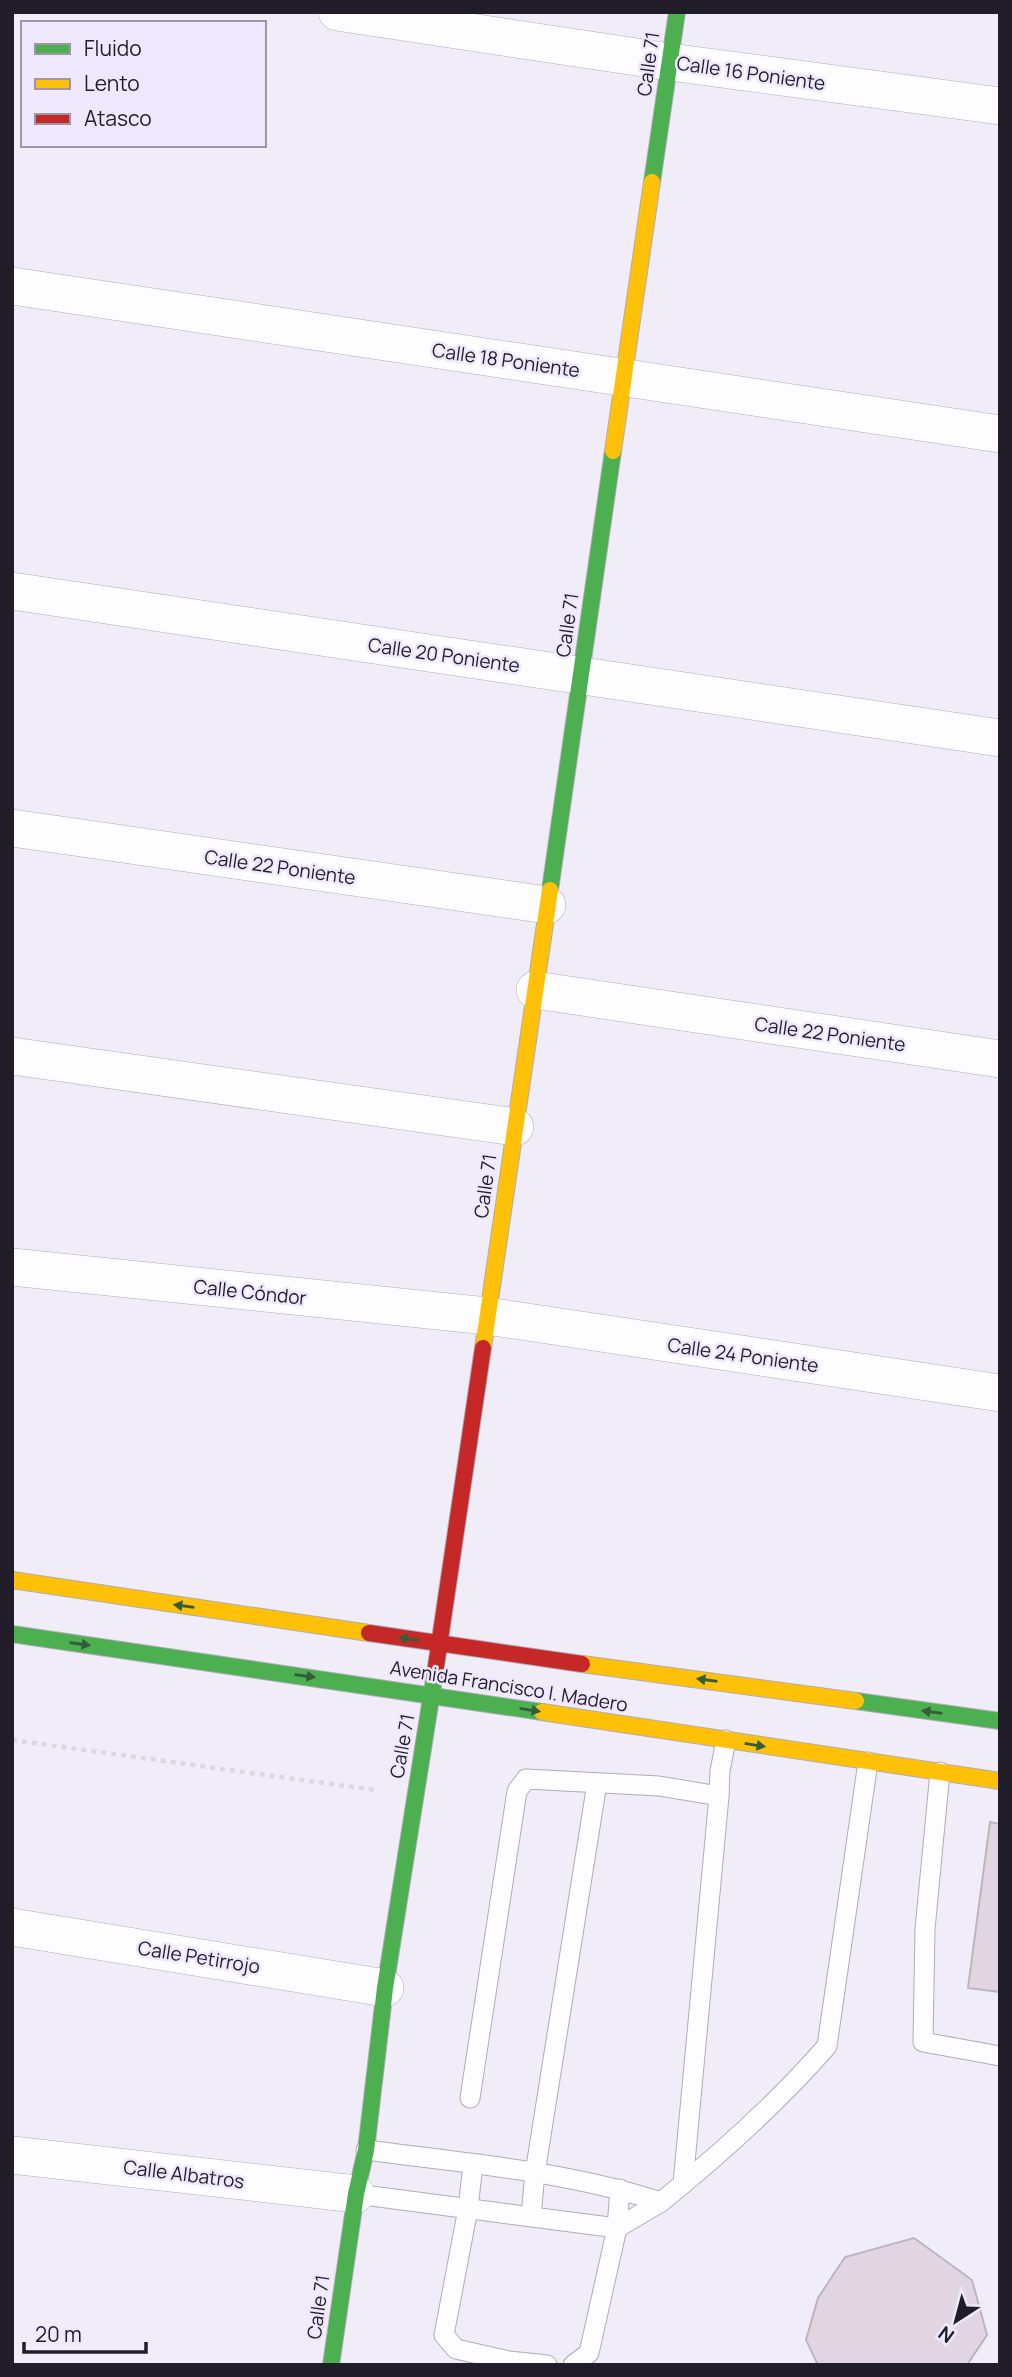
<svg xmlns="http://www.w3.org/2000/svg" width="1012" height="2377" viewBox="0 0 1012 2377" font-family="Manrope,sans-serif">
	<rect width="100%" height="100%" fill="#f0edf8"/>
	<g fill="#e1d5e1" stroke="#bcb5be" stroke-width="2">
		<polygon points="990,1822 1000,1824 1000,1992 968,1988"/>
		<polygon points="914,2238 972,2280 987,2335 967,2365 818,2365 806,2340 818,2298 845,2257"/>
	</g>
	<g fill="none" stroke-linecap="round" stroke-linejoin="round">
		<defs>
			<g id="lane">
				<polyline points="940,1772 925,1929 923,2042 1000,2056"/>
				<polyline points="719,1796 720,1771 726,1740"/>
				<polyline points="470,2098 517,1791 526,1779 659,1786 719,1796 683,2184"/>
				<path d="M 366,2150 C 465,2163 566,2171 661,2202 C 718,2156 779,2101 827,2046 L 868,1762"/>
				<polyline points="473,2164 468,2209 444,2335 456,2349 509,2361 547,2365"/>
				<polyline points="356,2194 617,2228 661,2202"/>
				<polyline points="531,2216 535,2173 597,1783"/>
				<polyline points="573,2365 589,2353 617,2228 620,2189"/>
			</g>
			<g id="street">
				<polyline points="337,12 670,62 1000,106"/>
				<polyline points="12,286 1000,434"/>
				<polyline points="12,591 1000,738"/>
				<polyline points="12,828 547,905"/>
				<polyline points="535,990 1000,1059"/>
				<polyline points="12,1056 515,1127"/>
				<polyline points="12,1267 487,1316 1000,1393"/>
				<polyline points="12,1927 385,1988"/>
				<polyline points="12,2155 356,2194"/>
			</g>
			<g id="fast">
				<polyline points="652,182 677,12"/>
				<polyline points="550,890 613,451"/>
				<polyline points="12,1634 542,1712"/>
				<polyline points="856,1701 1000,1721"/>
				<polyline points="331,2365 356,2194 366,2150 385,1988 435,1673"/>
			</g>
			<g id="slow">
				<polyline points="613,451 652,182"/>
				<polyline points="483,1348 550,890"/>
				<polyline points="12,1580 369,1633"/>
				<polyline points="582,1664 856,1701"/>
				<polyline points="542,1712 1000,1781"/>
			</g>
			<g id="jam">
				<polyline points="369,1633 582,1664"/>
				<polyline points="435,1673 483,1348"/>
			</g>
		</defs>
		<use href="#lane" stroke="#afacb7" stroke-width="21"/>
		<use href="#street" stroke="#afacb7" stroke-width="38"/>
		<use href="#fast" stroke="#afacb7" stroke-width="18"/>
		<use href="#slow" stroke="#afacb7" stroke-width="18"/>
		<use href="#jam" stroke="#afacb7" stroke-width="18"/>
		<polyline stroke="#dbd9de" stroke-width="4.5" stroke-dasharray="5 5" stroke-linecap="butt" points="12,1740 375,1790"/>
		<use href="#lane" stroke="#fdfcfe" stroke-width="19"/>
		<use href="#street" stroke="#fdfcfe" stroke-width="37"/>
		<use href="#fast" stroke="#4caf50" stroke-width="16"/>
		<use href="#slow" stroke="#ffc107" stroke-width="16"/>
		<use href="#jam" stroke="#c62828" stroke-width="16"/>
	</g>
	<defs><path id="oneway-solid" d="M-6-.8H1V-3.2L6.5 0L1 3.2V.8H-6Z" transform="scale(1.75)"/></defs>
	<g fill="#345e3a">
		<use href="#oneway-solid" transform="translate(184 1606) rotate(-172)"/>
		<use href="#oneway-solid" transform="translate(409 1639) rotate(-172)"/>
		<use href="#oneway-solid" transform="translate(80 1644) rotate(8)"/>
		<use href="#oneway-solid" transform="translate(305 1676) rotate(8)"/>
		<use href="#oneway-solid" transform="translate(707 1680) rotate(-172)"/>
		<use href="#oneway-solid" transform="translate(530 1710) rotate(9)"/>
		<use href="#oneway-solid" transform="translate(932 1712) rotate(-172)"/>
		<use href="#oneway-solid" transform="translate(755 1745) rotate(9)"/>
	</g>
	<g text-anchor="middle" stroke-width="5" stroke-linejoin="round" paint-order="stroke">
		<g font-size="19" fill="#201c28" stroke="#efe8fd">
			<text transform="translate(648 64) rotate(-82)" y="7">Calle 71</text>
			<text transform="translate(751 73) rotate(8)" y="7">Calle 16 Poniente</text>
			<text transform="translate(506 360) rotate(8)" y="7">Calle 18 Poniente</text>
			<text transform="translate(567 625) rotate(-82)" y="7">Calle 71</text>
			<text transform="translate(444 655) rotate(8)" y="7">Calle 20 Poniente</text>
			<text transform="translate(280 867) rotate(8)" y="7">Calle 22 Poniente</text>
			<text transform="translate(830 1034) rotate(8)" y="7">Calle 22 Poniente</text>
			<text transform="translate(485 1186) rotate(-82)" y="7">Calle 71</text>
			<text transform="translate(250 1292) rotate(6)" y="7">Calle Cóndor</text>
			<text transform="translate(743 1355) rotate(8)" y="7">Calle 24 Poniente</text>
			<text transform="translate(509 1686) rotate(9)" y="7">Avenida Francisco I. Madero</text>
			<text transform="translate(402 1746) rotate(-80)" y="7">Calle 71</text>
			<text transform="translate(199 1957) rotate(9)" y="7">Calle Petirrojo</text>
			<text transform="translate(184 2174) rotate(7)" y="7">Calle Albatros</text>
			<text transform="translate(318 2307) rotate(-82)" y="7">Calle 71</text>
		</g>
	</g>
	<rect width="1012" height="2377" fill="none" stroke="#201c28" stroke-width="28"/>
	<rect x="21" y="21" width="245" height="126" fill="#efe8fd" stroke="#9c96a8" stroke-width="2"/>
	<rect x="35" y="44" width="35" height="10" fill="#4caf50" stroke="#9c96a8" stroke-width="2"/>
	<text x="84" y="56" font-size="21" fill="#201c28">Fluido</text>
	<rect x="35" y="79" width="35" height="10" fill="#ffc107" stroke="#9c96a8" stroke-width="2"/>
	<text x="84" y="91" font-size="21" fill="#201c28">Lento</text>
	<rect x="35" y="114" width="35" height="10" fill="#c62828" stroke="#9c96a8" stroke-width="2"/>
	<text x="84" y="126" font-size="21" fill="#201c28">Atasco</text>
	<g transform="translate(956 2321) rotate(216)" stroke="#efe8fd" stroke-width="5" paint-order="stroke">
	<path d="M0-5L12 26L0 18L-12 26Z" fill="#201c28"/>
	<text y="-10" font-size="19" font-weight="bold" text-anchor="middle" fill="#201c28">N</text>
	</g>
	<path d="M24 2342v10h122v-10" fill="none" stroke="#201c28" stroke-width="3.5"/>
	<text x="35" y="2342" font-size="21" fill="#201c28" stroke="#efe8fd" stroke-width="5" paint-order="stroke">20 m</text>
</svg>
